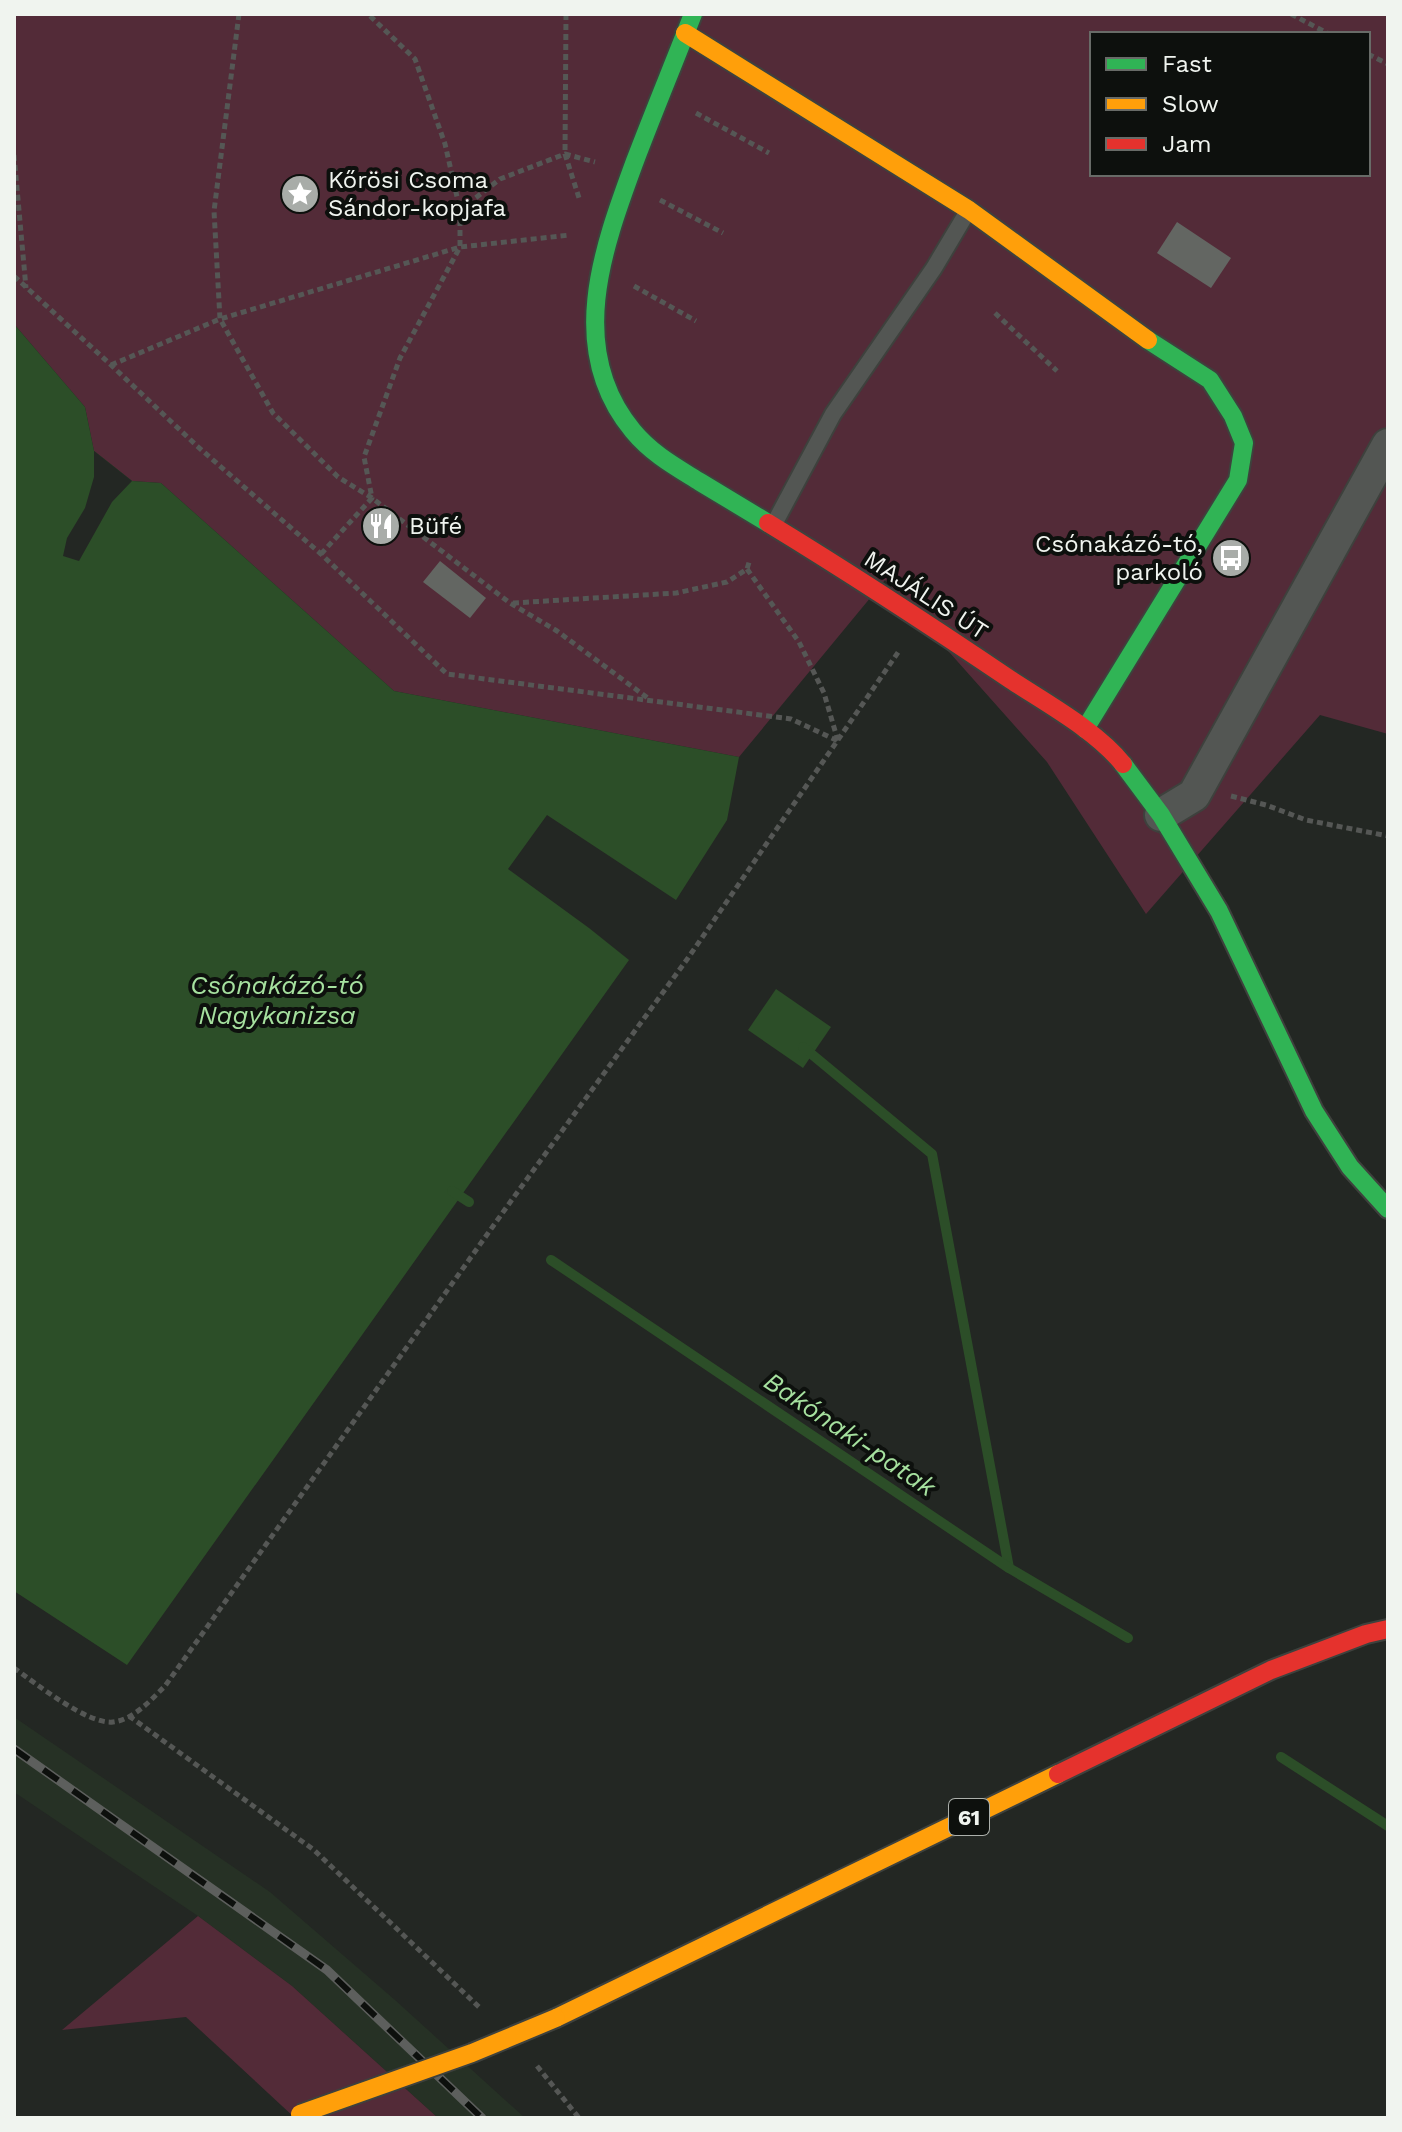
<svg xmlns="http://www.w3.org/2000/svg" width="1402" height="2132" viewBox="0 0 1402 2132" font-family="'Work Sans',sans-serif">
	<rect width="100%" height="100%" fill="#232723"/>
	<polygon fill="#263125" points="14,1717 270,1892 395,2000 525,2118 438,2118 292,1986 198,1916 14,1792"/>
	<g fill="#532b38" fill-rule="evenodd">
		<path d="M 14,14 L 1388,14 L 1388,734 L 1320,715 L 1146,914 L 1047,762 L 885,580 L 739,757 L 394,691 L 161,483 L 132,481 L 94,451 L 85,407 L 14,324 ZM 1092,34 L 1368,34 L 1368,174 L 1092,174 Z"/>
		<polygon points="198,1916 292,1986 438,2118 295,2118 186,2017 62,2030"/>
	</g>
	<g fill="#2c4e28">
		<polygon points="14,324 85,407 94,451 132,481 161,483 394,691 739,757 727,820 676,900 547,815 508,869 589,928 629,960 127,1665 14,1591"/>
		<polygon points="776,989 831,1027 803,1068 748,1030"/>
	</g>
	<polygon fill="#232723" points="94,451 132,481 112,502 79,561 63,556 67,538 85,508 94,477"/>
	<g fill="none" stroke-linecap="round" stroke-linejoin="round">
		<g stroke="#2c4e28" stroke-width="10">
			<polyline points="803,1047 932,1154 1009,1568"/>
			<polyline points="452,1191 469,1202"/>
			<polyline points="551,1260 1009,1568 1128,1638"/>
			<polyline points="1281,1757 1388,1826"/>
		</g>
	</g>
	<g fill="#636662">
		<polygon points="1177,222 1231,258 1211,288 1157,253"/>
		<polygon points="378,506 401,525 384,546 362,527"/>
		<polygon points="440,561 486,598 470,618 423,582"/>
	</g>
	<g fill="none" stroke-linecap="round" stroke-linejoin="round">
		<defs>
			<polyline id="lane" points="774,524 833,414 934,268 968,211"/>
			<polyline id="street" points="1161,815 1194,795 1388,445"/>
			<g id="fast">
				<path d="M 693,14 C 674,63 654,111 635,161 C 603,248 565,349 633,431 C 652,454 676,467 700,482 C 723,496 745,509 768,523"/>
				<polyline points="1085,729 1238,480 1244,443 1233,416 1210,380 1148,340"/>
				<polyline points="1123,764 1161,815 1219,911 1314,1111 1350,1167 1388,1209"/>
			</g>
			<g id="slow">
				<polyline points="685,33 969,210 1148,340"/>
				<polyline points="556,2018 1058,1774"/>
			</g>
			<g id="jam">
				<path d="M 768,523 C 850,573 931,626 1011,680 C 1046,703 1097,731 1123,764"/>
				<polyline points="1058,1774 1271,1670 1366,1634 1388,1629"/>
			</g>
		</defs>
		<use href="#lane" stroke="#3e413d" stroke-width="20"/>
		<use href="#street" stroke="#3e413d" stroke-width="36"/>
		<use href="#fast" stroke="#3e413d" stroke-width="22"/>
		<use href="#slow" stroke="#3e413d" stroke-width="22"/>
		<use href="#jam" stroke="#3e413d" stroke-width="22"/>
		<g stroke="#555755" stroke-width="5" stroke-dasharray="6 4" stroke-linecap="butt">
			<polyline points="239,14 214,211 220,319 273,413 338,477 372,498 510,603 557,631 649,699"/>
			<polyline points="566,14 565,154 579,198"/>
			<polyline points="1291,14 1329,34"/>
			<polyline points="1368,54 1388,64"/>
			<polyline points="696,113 769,153"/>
			<polyline points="14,155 26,288"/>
			<polyline points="660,200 723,233"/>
			<polyline points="460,210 500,179 565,154 595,162"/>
			<polyline points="14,276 111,365 197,446 321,554 447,674 791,719 838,741"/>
			<polyline points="634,286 696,321"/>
			<polyline points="995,313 1057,371"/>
			<polyline points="111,365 220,319 460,247 570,235"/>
			<polyline points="321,554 372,498 364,457 400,358 460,247 460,210 445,144 415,59 368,14"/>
			<polyline points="747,569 799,642 824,693 838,741"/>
			<polyline points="513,603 676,593 727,582 747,569 750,559"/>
			<polyline points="1231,796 1266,805 1306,820 1388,836"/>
			<path d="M 14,1668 C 35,1683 88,1725 113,1722 C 133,1720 151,1700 165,1686 L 511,1201 L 688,958 L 899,651"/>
			<polyline points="129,1716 314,1850 480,2008"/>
			<polyline points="537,2066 579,2118"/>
		</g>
		<use href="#lane" stroke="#535653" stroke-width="16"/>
		<use href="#street" stroke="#535653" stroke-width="32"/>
		<use href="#fast" stroke="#30b455" stroke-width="18"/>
		<use href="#slow" stroke="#ff9f0a" stroke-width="18"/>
		<use href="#jam" stroke="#e5322d" stroke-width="18"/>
		<defs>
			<polyline id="rail" points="14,1749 327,1970 482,2118"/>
		</defs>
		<use href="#rail" stroke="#5d5f5d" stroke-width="9"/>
		<use href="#rail" stroke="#0d100d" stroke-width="6" stroke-dasharray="18" stroke-linecap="butt"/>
		<defs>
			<polyline id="slow-bridge" points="300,2114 472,2053 556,2018"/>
		</defs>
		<use href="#slow-bridge" stroke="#3e413d" stroke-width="22" stroke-linecap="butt"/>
		<use href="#slow-bridge" stroke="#ff9f0a" stroke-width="18"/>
	</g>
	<defs>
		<symbol id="sight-disc" viewBox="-11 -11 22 22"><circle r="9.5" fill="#a8aca8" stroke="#0d100d"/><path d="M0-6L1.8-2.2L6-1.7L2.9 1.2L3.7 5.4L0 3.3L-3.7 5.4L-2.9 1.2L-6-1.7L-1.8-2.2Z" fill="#fff"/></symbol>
		<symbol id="restaurant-disc" viewBox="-11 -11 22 22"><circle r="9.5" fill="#a8aca8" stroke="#0d100d"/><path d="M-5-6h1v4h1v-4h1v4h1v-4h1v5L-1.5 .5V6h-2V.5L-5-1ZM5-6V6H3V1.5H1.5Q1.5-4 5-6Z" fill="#fff"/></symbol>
		<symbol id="bus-disc" viewBox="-11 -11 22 22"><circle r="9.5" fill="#a8aca8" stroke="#0d100d"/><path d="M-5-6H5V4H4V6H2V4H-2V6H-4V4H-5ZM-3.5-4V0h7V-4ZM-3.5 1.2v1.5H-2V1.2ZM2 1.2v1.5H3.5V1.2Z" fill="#fff"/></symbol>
	</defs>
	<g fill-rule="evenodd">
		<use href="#sight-disc" x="278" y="172" width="44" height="44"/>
		<use href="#restaurant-disc" x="359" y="504" width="44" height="44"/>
		<use href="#bus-disc" x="1209" y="536" width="44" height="44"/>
	</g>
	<g text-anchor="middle" stroke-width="8" stroke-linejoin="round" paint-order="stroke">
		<rect fill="#0d100d" stroke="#acb0ab" stroke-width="2" x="949" y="1799" width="40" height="36" rx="6"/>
		<g font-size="22" font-weight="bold" fill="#f0f4ef">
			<text x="969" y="1825">61</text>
		</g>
		<g font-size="24" fill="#f0f4ef" stroke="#0d100d" text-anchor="start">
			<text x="328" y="188">Kőrösi Csoma<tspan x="328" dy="28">Sándor-kopjafa</tspan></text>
			<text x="409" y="534">Büfé</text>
			<text x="1203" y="552" text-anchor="end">Csónakázó-tó,<tspan x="1203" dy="28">parkoló</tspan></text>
		</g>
		<g font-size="24" fill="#f0f4ef" stroke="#0d100d">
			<text transform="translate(926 595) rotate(33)" y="8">MAJÁLIS ÚT</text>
		</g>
		<g font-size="26" font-style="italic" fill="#a6e19f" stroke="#0d100d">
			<text x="277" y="994">Csónakázó-tó<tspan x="277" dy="30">Nagykanizsa</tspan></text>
			<text transform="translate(850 1434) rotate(34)" y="9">Bakónaki-patak</text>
		</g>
	</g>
	<rect width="1402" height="2132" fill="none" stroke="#f0f4ef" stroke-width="32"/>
	<rect x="1090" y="32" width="280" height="144" fill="#0d100d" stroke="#686b67" stroke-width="2"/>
	<rect x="1106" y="58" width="40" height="12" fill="#30b455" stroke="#686b67" stroke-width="2"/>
	<text x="1162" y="72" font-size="24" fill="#f0f4ef">Fast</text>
	<rect x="1106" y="98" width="40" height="12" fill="#ff9f0a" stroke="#686b67" stroke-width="2"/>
	<text x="1162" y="112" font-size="24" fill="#f0f4ef">Slow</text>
	<rect x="1106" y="138" width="40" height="12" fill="#e5322d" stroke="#686b67" stroke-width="2"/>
	<text x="1162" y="152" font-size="24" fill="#f0f4ef">Jam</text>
</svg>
